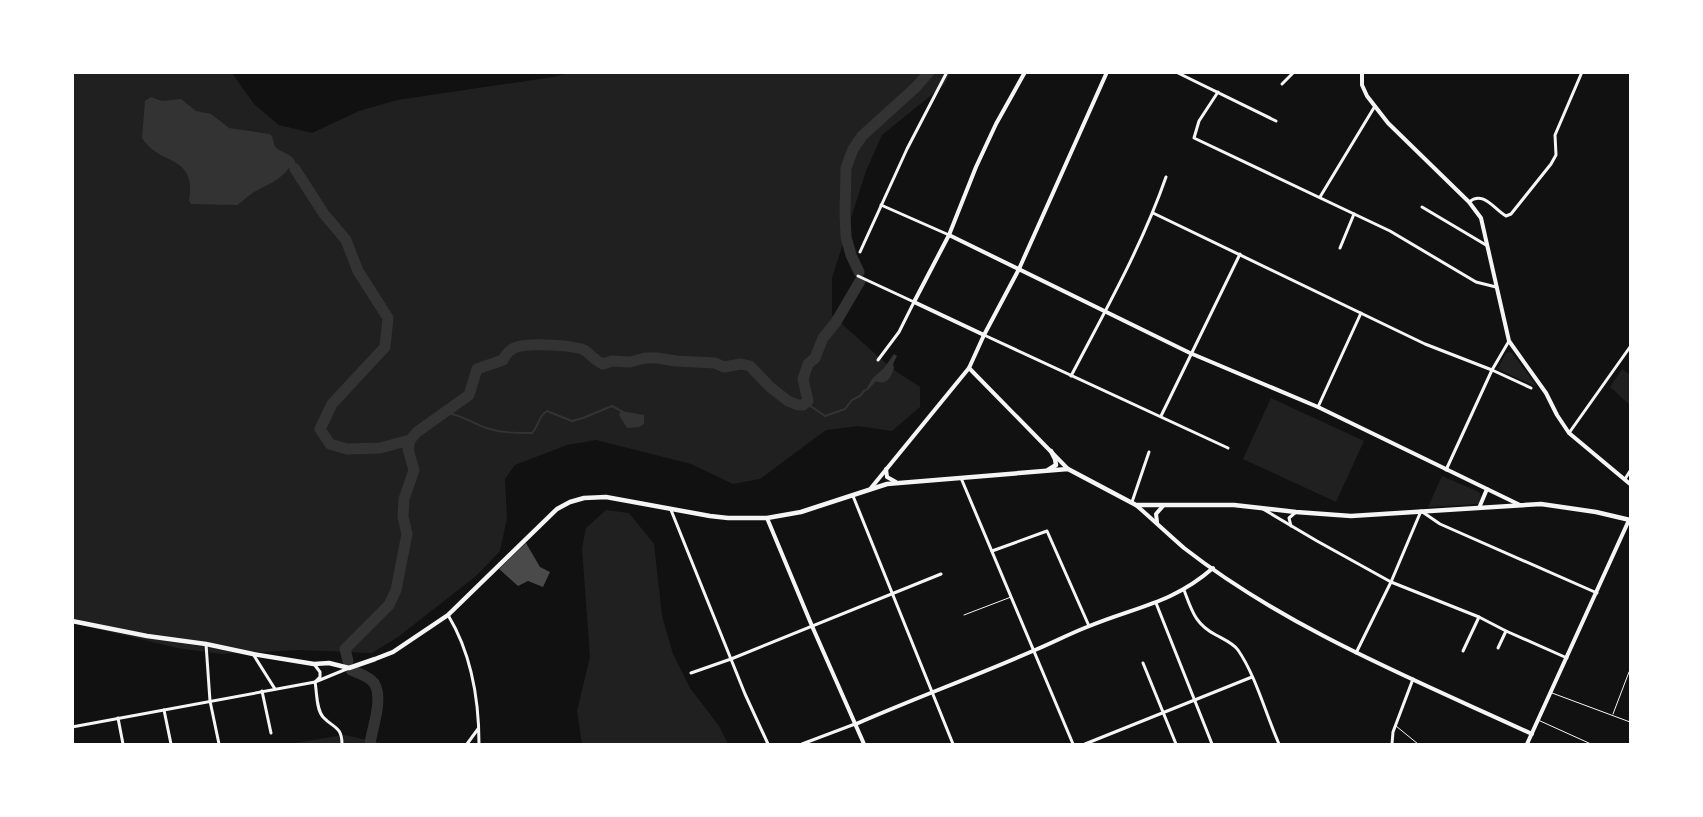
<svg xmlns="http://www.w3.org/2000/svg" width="1703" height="817" viewBox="0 0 1703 817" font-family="Inter,sans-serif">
	<rect width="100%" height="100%" fill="#111"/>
	<g fill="#202020">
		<polygon points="73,73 232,73 254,104 279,125 312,133 359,111 397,100 553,77 569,73 950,73 945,84 882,135 866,171 832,278 832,315 891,368 920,387 920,407 892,431 858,426 826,430 760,479 733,484 691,464 596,440 567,445 515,465 505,479 507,518 500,551 476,576 398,637 372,653 299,650 221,654 177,648 73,623"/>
		<polygon points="1509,352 1512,353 1536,385 1535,386 1500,370 1499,367 1506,353"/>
		<polygon points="1622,369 1630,375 1630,405 1610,387"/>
		<polygon points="1271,398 1364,441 1336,502 1243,459"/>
		<polygon points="1442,476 1479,492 1481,497 1478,504 1428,507"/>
		<polygon points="606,510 629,513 654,544 662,616 673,654 690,688 719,726 728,744 582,744 577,711 590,657 582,548 586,528"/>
		<polygon points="344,735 387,744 288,744"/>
	</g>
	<g fill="#333">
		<path d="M 151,97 L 162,101 L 181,99 L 196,111 L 211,114 L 229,128 L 269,134 L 272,136 L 275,147 C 283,154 299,155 295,169 L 289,168 C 279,181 269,184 256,191 C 249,194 244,201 237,205 L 191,204 L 189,201 C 197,153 160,167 142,138 L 145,101 Z"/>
		<path d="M 894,354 L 897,356 L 893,364 L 894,368 C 891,377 887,386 876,381 L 868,390 L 865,391 L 872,379 L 884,368 Z"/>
		<polygon points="621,411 644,415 644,424 639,427 627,428 619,415"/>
	</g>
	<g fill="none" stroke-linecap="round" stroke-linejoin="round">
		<g stroke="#333" stroke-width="2">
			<polyline points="806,403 825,416 845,409 852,400 860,396 865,390"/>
			<path d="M 445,413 C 461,414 472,423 486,428 C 502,433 516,433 532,433 C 539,426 538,416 547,411 L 572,421 L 583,418 L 612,406 L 623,412"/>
		</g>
		<g stroke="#333" stroke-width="11">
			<polyline points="295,169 324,214 346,240 358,271 388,318 385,347 332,404 320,429 330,444 347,449 380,448 410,440"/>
			<polyline points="859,272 851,255 846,237 845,214 846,168 853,149 862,136 916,87 929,72"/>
			<path d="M 348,661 L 345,649 L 389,605 L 396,590 L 407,534 L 403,517 L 404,499 L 414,470 L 408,449 L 410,440 L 417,432 L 469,395 L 477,369 L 503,360 C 506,354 510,349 517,347 C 528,343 573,345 584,350 C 591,354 595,361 603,364 L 612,361 L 630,362 L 645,358 L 657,358 L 676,361 L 715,363 L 724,367 L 741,364 L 750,366 L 770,387 L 788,401 L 798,405 L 803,405 L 808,401 L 803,379 L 808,364 L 815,358 L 823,338 L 836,322 L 860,281"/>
			<path d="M 351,670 C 358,673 369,676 374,683 C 384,698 372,728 370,744"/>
		</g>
	</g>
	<polygon fill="#4a4a4a" points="526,543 540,567 550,572 543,587 528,581 518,586 499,569"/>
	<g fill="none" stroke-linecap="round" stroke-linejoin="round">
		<g stroke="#f5f5f5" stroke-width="1">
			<polyline points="964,615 1011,597"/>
			<polyline points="1552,693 1630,722"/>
			<polyline points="1613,714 1629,672"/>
			<polyline points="1538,720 1591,744"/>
			<polyline points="1396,726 1418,744"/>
		</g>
		<g stroke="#f5f5f5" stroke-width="3">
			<polyline points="1176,72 1276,121"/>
			<polyline points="1282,84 1294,72"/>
			<polyline points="1218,92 1199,121 1194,138 1390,231 1476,282 1496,287"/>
			<polyline points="1320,197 1375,106"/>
			<path d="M 1469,202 C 1483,190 1494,209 1506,216 L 1511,214 L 1551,164 L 1556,155 L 1555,135 L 1582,72"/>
			<polyline points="881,205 949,235"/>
			<polyline points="1422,207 1486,245"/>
			<polyline points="1153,213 1425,344 1492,370 1531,388"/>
			<polyline points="1340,248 1354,214"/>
			<polyline points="860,252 907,149 947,72"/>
			<polyline points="858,276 914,302 899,332 878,360"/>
			<polyline points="984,335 1228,448"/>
			<path d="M 1071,376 C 1105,311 1142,246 1166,177"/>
			<polyline points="1318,407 1361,313"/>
			<polyline points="1161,416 1240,254"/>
			<polyline points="1569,433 1630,347"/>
			<polyline points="1446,470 1492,370 1509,341"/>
			<polyline points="961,478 1073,744"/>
			<polyline points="1625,479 1630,471"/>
			<polyline points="853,496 953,744"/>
			<polyline points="1132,502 1149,452"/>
			<polyline points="1263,509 1317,541 1391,582 1479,617 1506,631 1567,658"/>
			<polyline points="671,510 745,694 768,744"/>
			<polyline points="1291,526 1289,518 1296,512"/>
			<polyline points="992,551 1047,531 1089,626"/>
			<path d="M 1184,590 C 1192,611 1195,624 1216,635 C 1223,639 1233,643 1238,650 C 1256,676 1266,715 1279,744"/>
			<polyline points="1156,603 1212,744"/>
			<path d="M 448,615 C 471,653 479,701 479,744"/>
			<polyline points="206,644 210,701 219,744"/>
			<polyline points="1498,648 1506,631"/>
			<polyline points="1463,651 1479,617"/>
			<polyline points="1356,653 1391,582 1421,511 1440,524 1597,593"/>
			<polyline points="253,654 275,689"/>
			<polyline points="1143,663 1176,744"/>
			<path d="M 314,664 L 320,672 L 320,677 L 315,682 C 317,692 316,709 323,717 C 333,728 342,726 342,744"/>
			<polyline points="691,673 731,659 941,574"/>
			<polyline points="262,691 271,733"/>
			<polyline points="164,710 171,744"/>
			<polyline points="118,718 123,744"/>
			<polyline points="72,727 315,682 349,668"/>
			<polyline points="467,744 478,729"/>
			<polyline points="802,744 855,724"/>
			<polyline points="1085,744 1252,677"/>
			<polyline points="1392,744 1393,732 1413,679"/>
		</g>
		<g stroke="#f5f5f5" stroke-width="4">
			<polyline points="1362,72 1362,85 1367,96 1388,123 1469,202 1481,218 1509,341 1546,393 1557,415 1569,433 1630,484"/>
			<polyline points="949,235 1190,353 1318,407 1520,505"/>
			<polyline points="984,335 914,302 949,235 976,167 996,124 1025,72"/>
			<polyline points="969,368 1068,469"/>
			<polyline points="886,469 887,477 896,482"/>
			<polyline points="871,488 969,368 984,335 1019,269 1107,72"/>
			<path d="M 1136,505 C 1152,519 1168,534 1184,548 C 1288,629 1413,679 1532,734"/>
			<polyline points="1479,508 1487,489"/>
			<polyline points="767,518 812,626 864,744"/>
			<polyline points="1157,522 1156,514 1163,506"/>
			<path d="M 856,724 C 915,698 976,676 1035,650 C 1052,643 1069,634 1087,627 C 1134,607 1172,604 1213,568"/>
			<polyline points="1527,744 1629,520"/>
		</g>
		<g stroke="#f5f5f5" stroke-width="4.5">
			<polyline points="1048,470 1056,465 1055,459 1051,451"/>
			<polyline points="72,621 147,636 206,644 253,654 314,664 329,663 349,668 375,659 393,652 448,615 557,509 570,502 584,498 606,497 710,516 728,518 767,518 801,512 887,484 1068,469 1136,505 1234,505 1296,512 1351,516 1541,504 1596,512 1630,520"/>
		</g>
	</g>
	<rect width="1703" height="817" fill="none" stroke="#ffffff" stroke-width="148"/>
</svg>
